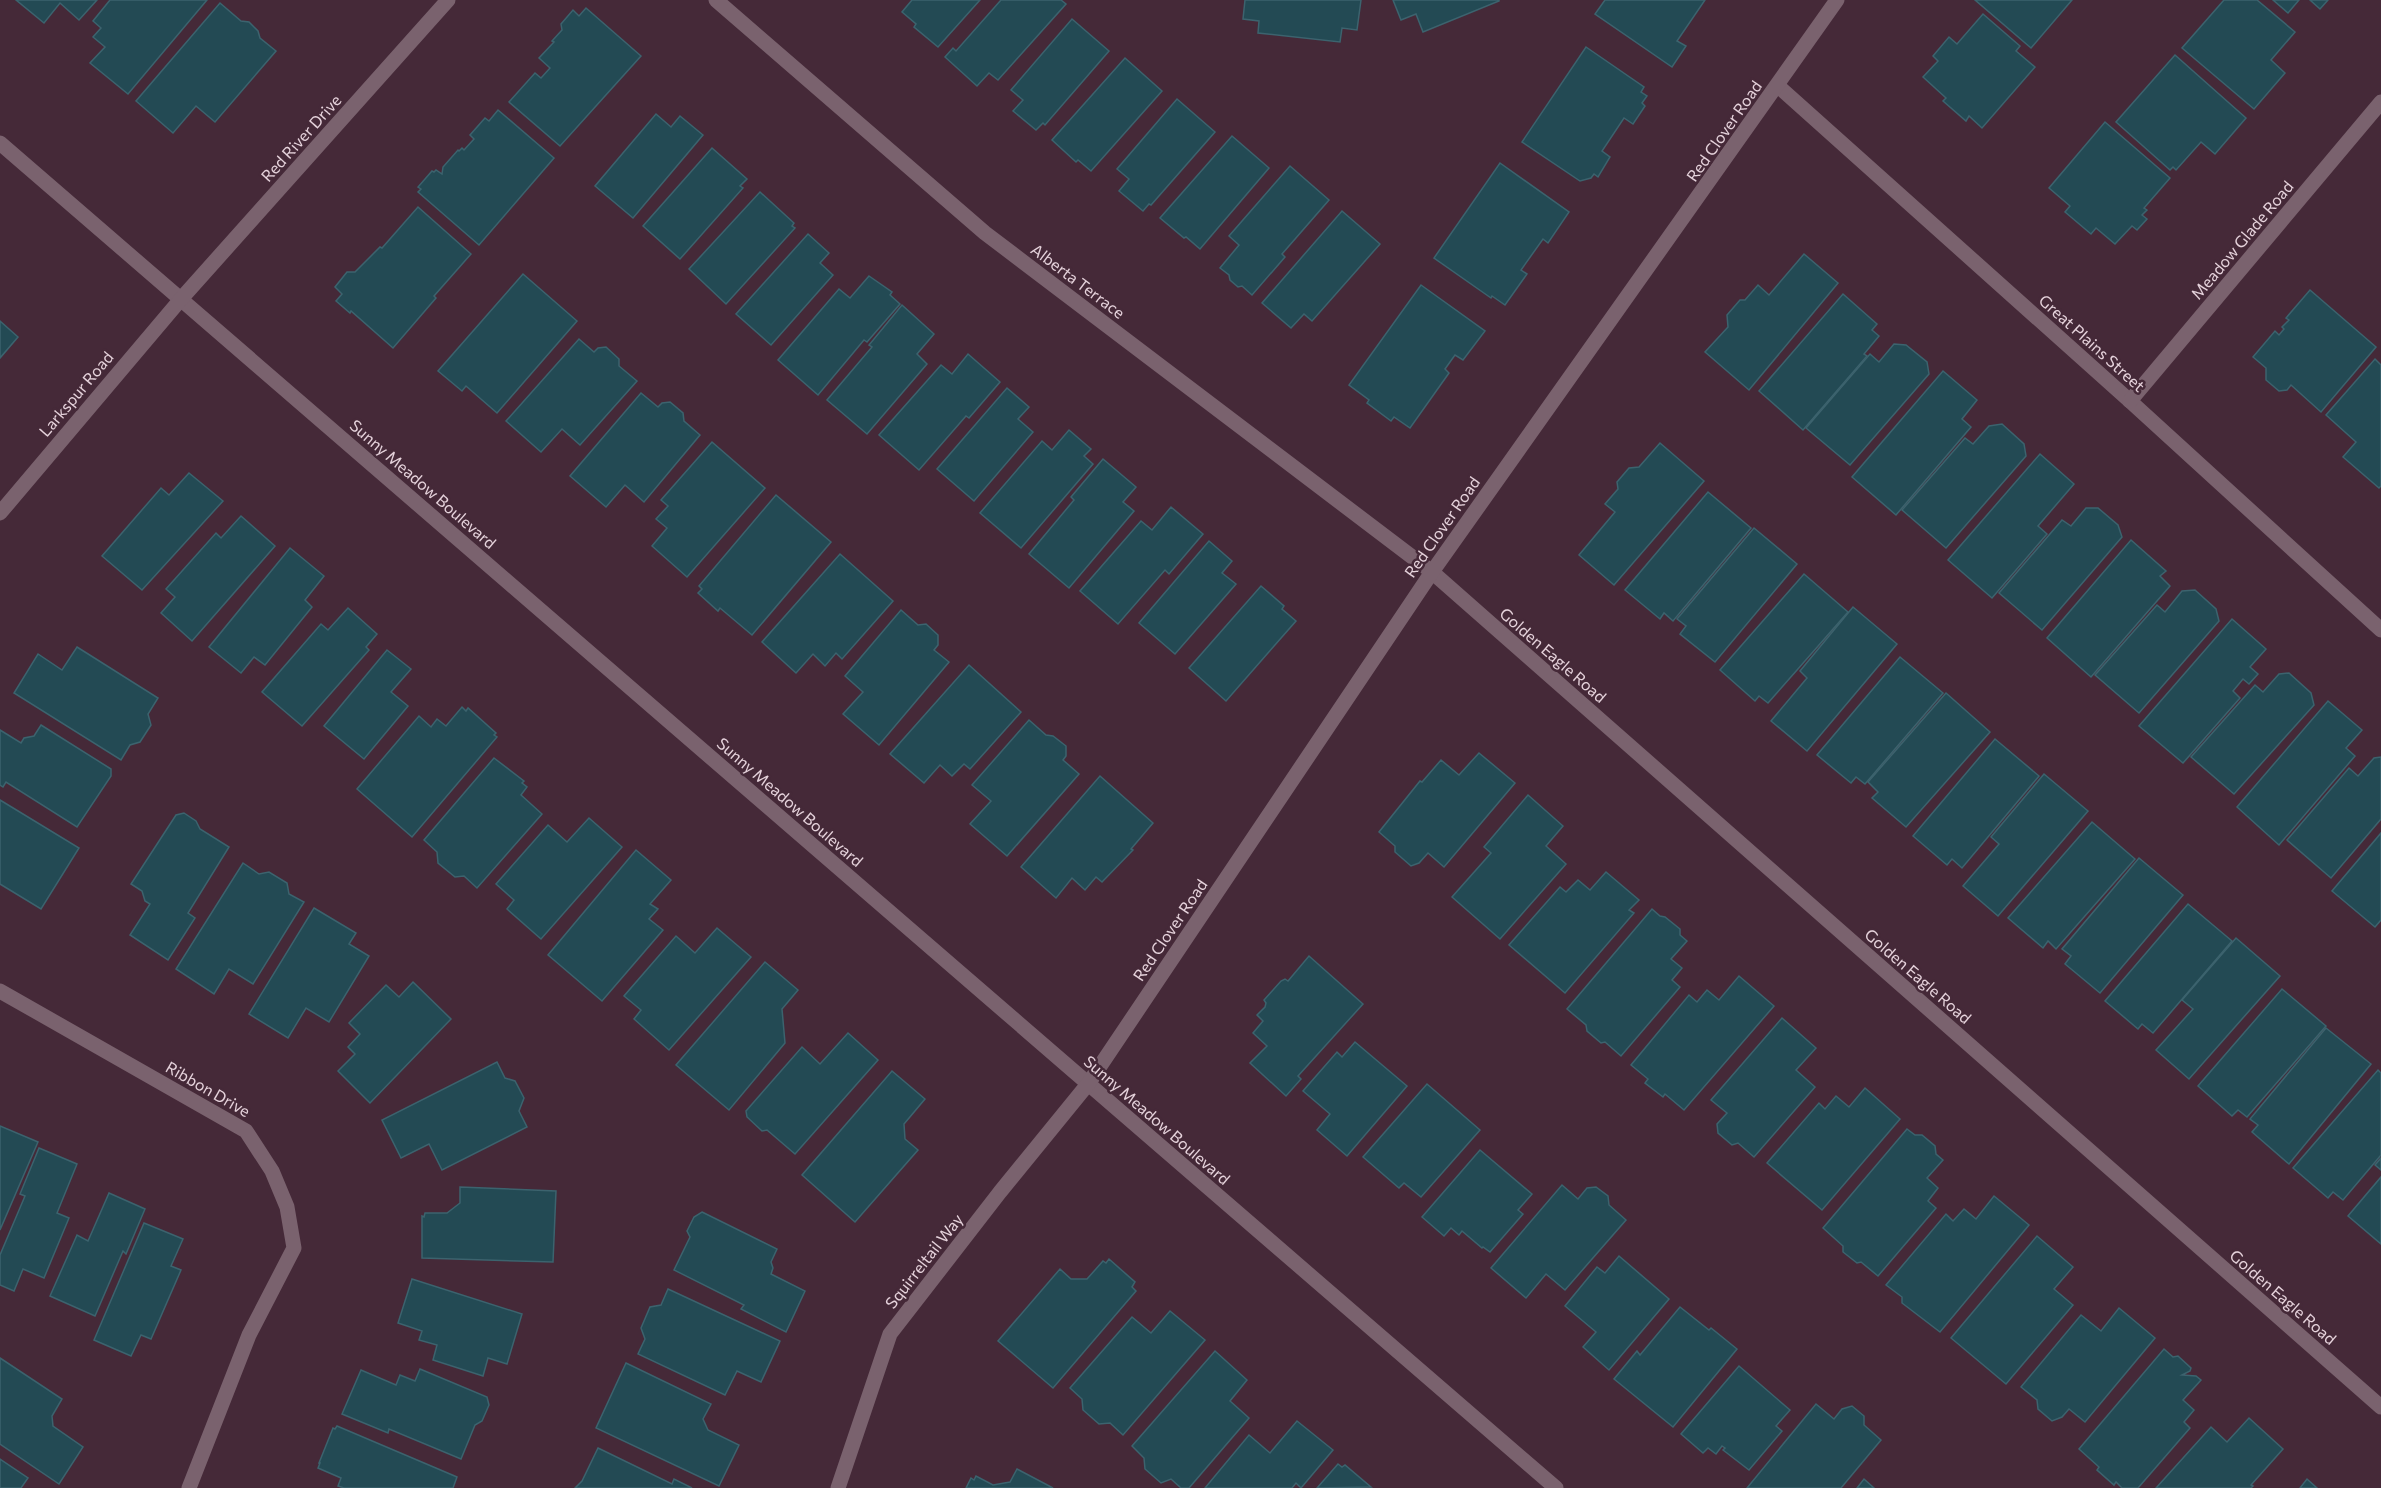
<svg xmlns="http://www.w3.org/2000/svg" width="2381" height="1488" viewBox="0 0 2381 1488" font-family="Commissioner,sans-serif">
	<rect width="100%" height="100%" fill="#452938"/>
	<g fill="#234a54" stroke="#3c636e" stroke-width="1.5">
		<polygon points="16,0 97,0 79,20 60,3 44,23"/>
		<polygon points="110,0 207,0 128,94 90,63 105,47 93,37 101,28 93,21"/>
		<polygon points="912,0 980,0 938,47 914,27 916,24 902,12"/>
		<polygon points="1001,0 1061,0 1066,4 998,80 989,73 977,86 945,57 953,48 956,51"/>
		<polygon points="1245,0 1361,0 1357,30 1342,28 1340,42 1258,33 1259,21 1243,19"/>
		<polygon points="1393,0 1499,0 1499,1 1423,32 1416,14 1401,20"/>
		<polygon points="1605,0 1705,0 1677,41 1686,46 1672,67 1595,14"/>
		<polygon points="1975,0 2072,0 2031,48"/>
		<polygon points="2224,0 2257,0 2295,32 2271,60 2285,73 2254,109 2182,48"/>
		<polygon points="2273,0 2299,0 2288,13"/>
		<polygon points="2310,0 2328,0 2320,9"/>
		<polygon points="220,3 241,21 249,22 258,31 260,38 276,51 215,122 196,106 173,133 136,101"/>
		<polygon points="586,8 641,56 560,146 509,102 535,73 541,78 550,68 539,58 554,42 552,41 562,30 561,24 573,10 579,16"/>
		<polygon points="1983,14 2020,46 2016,51 2035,67 1982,128 1969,116 1966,121 1943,101 1946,98 1923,77 1938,61 1933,56 1949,37 1957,44"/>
		<polygon points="1072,19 1109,51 1045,125 1043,123 1036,130 1013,111 1023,100 1011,90"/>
		<polygon points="1586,47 1644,87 1641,92 1647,96 1642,103 1645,106 1633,124 1624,118 1602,151 1610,157 1598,177 1594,174 1591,178 1580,181 1522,142"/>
		<polygon points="2175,55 2246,118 2215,154 2201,142 2176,170 2173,167 2170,170 2116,122"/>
		<polygon points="1125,58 1162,91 1091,171 1078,160 1076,162 1052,140"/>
		<polygon points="1177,99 1215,132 1151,205 1149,204 1143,211 1119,191 1129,179 1117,169"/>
		<polygon points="498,110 554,158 479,245 418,192 421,189 418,187 432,171 434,172 436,170 442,174 443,167 458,150 459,151 462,148 464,150 474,139 470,135 485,118 489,121"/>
		<polygon points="656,114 671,127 680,116 703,135 633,218 595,186"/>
		<polygon points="2105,122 2170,178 2144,208 2147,210 2142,215 2147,219 2137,230 2132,226 2115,244 2096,228 2091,234 2065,212 2070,206 2049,188"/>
		<polygon points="1232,136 1269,168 1200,249 1186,237 1184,238 1160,218"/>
		<polygon points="712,148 747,179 740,186 743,188 680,259 643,226"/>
		<polygon points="1500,163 1569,212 1548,243 1543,239 1521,270 1527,274 1505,305 1492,296 1491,298 1434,258"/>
		<polygon points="1290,166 1329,200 1282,254 1285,257 1252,295 1242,286 1238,287 1230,280 1229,275 1220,268 1239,245 1229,236"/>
		<polygon points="760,192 794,223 792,226 795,228 726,304 689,269"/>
		<polygon points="418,207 471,254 434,296 436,298 393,348 351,311 350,313 336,301 342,294 335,287 347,272 355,272 380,247 382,248"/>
		<polygon points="1342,211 1380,244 1312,321 1304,314 1291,328 1262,303"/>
		<polygon points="808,234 829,253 820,263 833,275 771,345 736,314"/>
		<polygon points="1804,254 1838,283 1749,390 1705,352 1728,327 1727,315 1740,300 1745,300 1758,285 1769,295"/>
		<polygon points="523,274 577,321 497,413 466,386 462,391 438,371"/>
		<polygon points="869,276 892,292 890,295 900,304 867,342 864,340 818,395 778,360 839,289 850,298"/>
		<polygon points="1421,285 1485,331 1463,360 1455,355 1445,369 1449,373 1410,428 1394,417 1391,421 1367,403 1369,400 1349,385"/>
		<polygon points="2310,290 2376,347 2321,412 2291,385 2287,390 2279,391 2266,380 2266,368 2253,357 2275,331 2279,335 2284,329 2282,327 2289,320 2286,318"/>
		<polygon points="1843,294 1877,324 1872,330 1879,336 1864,354 1867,356 1803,430 1759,391"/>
		<polygon points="902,305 934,334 917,354 927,364 867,434 827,400 872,347 869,345"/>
		<polygon points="0,321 18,337 0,358"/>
		<polygon points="579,339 594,352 598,348 606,347 619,359 619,366 637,381 580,445 562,429 541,452 506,421"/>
		<polygon points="1894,344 1906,345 1927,362 1929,374 1850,465 1806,428 1870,354 1879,362"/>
		<polygon points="968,354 1000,382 969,418 966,416 919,470 879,435 941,365 952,374"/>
		<polygon points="2375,359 2381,365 2381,486 2379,488 2343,457 2356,442 2326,415"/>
		<polygon points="1943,371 1977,400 1962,419 1971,427 1896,515 1852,477"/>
		<polygon points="1007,388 1029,407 1018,419 1033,432 974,501 937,469"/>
		<polygon points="641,393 658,407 662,403 670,402 683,413 684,421 700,435 644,502 625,485 606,507 570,476"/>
		<polygon points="2002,424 2024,444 2026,456 1946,548 1902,510 1965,438 1973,444 1989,426"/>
		<polygon points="1069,430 1091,449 1084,456 1093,464 1021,548 980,513 1042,441 1052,450"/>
		<polygon points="712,442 765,488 687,577 652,546 667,528 656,519 668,506 661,500"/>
		<polygon points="1660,443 1704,481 1614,585 1579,555 1615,512 1605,504 1618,489 1617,482 1629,468 1639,467"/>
		<polygon points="2040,454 2074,484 2038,526 2047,534 1992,598 1948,560"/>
		<polygon points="1103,459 1136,487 1123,502 1134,511 1069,588 1029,554 1074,500 1071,497"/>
		<polygon points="189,473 223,501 142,590 102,556 161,488 169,495"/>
		<polygon points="1708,492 1751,528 1673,621 1664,613 1660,619 1625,590"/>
		<polygon points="776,495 831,542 752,635 720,608 718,611 698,593 702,589 699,586"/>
		<polygon points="1171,507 1203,534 1169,574 1165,570 1118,624 1080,591 1141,521 1152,530"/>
		<polygon points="2086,508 2098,508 2118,525 2122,537 2042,630 1999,593 2062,520 2071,526"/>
		<polygon points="241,516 275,546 192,641 161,613 175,597 166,589 216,533 221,538"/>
		<polygon points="1754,528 1797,564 1715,662 1680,634 1686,626 1677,619"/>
		<polygon points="2131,540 2166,571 2160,576 2170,586 2091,677 2047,638"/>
		<polygon points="1209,541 1232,561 1222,573 1236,584 1175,654 1139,623"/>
		<polygon points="290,548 324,576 305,600 312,607 265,665 254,657 241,673 209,647"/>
		<polygon points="840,554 893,601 842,659 836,653 825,666 813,654 796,673 762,642"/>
		<polygon points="1804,574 1848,612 1768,703 1759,696 1755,701 1720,670"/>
		<polygon points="1261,586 1284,606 1282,609 1296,621 1226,701 1189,668"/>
		<polygon points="2195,590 2216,609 2219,621 2139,713 2095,675 2157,605 2165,612 2182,591"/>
		<polygon points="1853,607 1897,644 1807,751 1771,721 1807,678 1800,671"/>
		<polygon points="348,608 377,634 366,647 369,650 302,726 262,692 321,624 328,630"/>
		<polygon points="901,610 918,625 926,624 938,635 938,645 934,650 949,662 879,745 843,714 863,692 845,676"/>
		<polygon points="2232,619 2266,649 2250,667 2258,674 2249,684 2243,679 2233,691 2240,698 2183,763 2139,726"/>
		<polygon points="77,647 158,698 148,714 151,725 140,742 130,745 121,760 14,693 38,654 62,670"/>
		<polygon points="387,650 411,669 391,692 408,706 364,759 324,726"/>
		<polygon points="1900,657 1943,693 1865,784 1856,777 1851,783 1817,755"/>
		<polygon points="969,665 1021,712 970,769 964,764 952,776 940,765 924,783 890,754"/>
		<polygon points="2289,673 2311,693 2314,705 2234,794 2191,757 2255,685 2263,692 2279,674"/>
		<polygon points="1946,693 1990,732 1906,827 1872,798 1878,792 1868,782"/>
		<polygon points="2328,701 2362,730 2346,748 2355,756 2279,845 2237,807"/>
		<polygon points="462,707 466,711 468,708 496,733 494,735 497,737 412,837 357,789 419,716 431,727 437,719 446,726"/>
		<polygon points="1029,720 1046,735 1053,736 1066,746 1066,756 1063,760 1079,774 1007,856 970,824 991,801 972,785"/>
		<polygon points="41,725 111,769 111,776 77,827 6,782 3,787 0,785 0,730 21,743 24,738 34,736"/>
		<polygon points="1995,739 2039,776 1962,868 1952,859 1947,865 1913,836"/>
		<polygon points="1479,753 1515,783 1444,867 1428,853 1419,863 1411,866 1395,852 1395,846 1379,832 1420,781 1422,782 1441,760 1459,775"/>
		<polygon points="2381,757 2381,819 2331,878 2287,840 2349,768 2358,776 2374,758"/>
		<polygon points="494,758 524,781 522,783 527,787 521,795 542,814 477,888 464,876 455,877 438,863 437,852 424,840"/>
		<polygon points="2044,774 2088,811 1998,916 1963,886 1999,844 1991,837"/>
		<polygon points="1100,776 1153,823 1131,849 1133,850 1102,882 1096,877 1085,890 1072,878 1056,898 1021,867"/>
		<polygon points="1528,795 1563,826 1546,846 1566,864 1500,939 1452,897 1491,853 1484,847"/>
		<polygon points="0,800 79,848 41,909 0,884"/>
		<polygon points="184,813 196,821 200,829 229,847 188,913 195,918 168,960 130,935 150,904 145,901 142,891 131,884 176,815"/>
		<polygon points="589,818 622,847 541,939 507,909 514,900 496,884 548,825 567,842"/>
		<polygon points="2092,822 2135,859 2056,949 2048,941 2043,948 2008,918"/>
		<polygon points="2381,833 2381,920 2375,927 2332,891"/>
		<polygon points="636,850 671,880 650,904 658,909 649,919 663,930 602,1001 548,955"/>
		<polygon points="2139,858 2183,895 2100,993 2065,964 2071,956 2062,949"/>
		<polygon points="243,863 259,874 269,872 287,883 289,894 304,902 253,984 229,969 214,994 176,969"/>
		<polygon points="1606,872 1639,900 1629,910 1634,913 1565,993 1509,945 1560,887 1566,892 1578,880 1590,890"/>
		<polygon points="2188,904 2232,941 2153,1033 2142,1024 2138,1029 2105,1001"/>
		<polygon points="314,908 356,933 349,944 369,956 329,1022 306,1008 288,1038 249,1014"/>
		<polygon points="1652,909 1660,916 1665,917 1680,929 1680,935 1687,941 1671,959 1682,968 1672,980 1680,987 1621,1056 1605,1042 1601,1043 1587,1031 1586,1025 1567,1009"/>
		<polygon points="717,928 751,957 669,1050 634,1019 641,1010 624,996 676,936 695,953"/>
		<polygon points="2236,938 2280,976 2189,1079 2156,1050 2193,1009 2182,1000"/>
		<polygon points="1309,956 1363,1004 1298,1076 1301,1079 1286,1096 1250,1063 1267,1046 1253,1033 1263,1021 1257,1015 1265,1007 1266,1003 1264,1000 1281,981 1285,979 1288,981"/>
		<polygon points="765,962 798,990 782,1009 785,1043 729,1110 676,1065"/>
		<polygon points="1739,976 1774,1006 1684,1110 1665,1094 1663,1097 1645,1083 1648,1079 1631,1065 1689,995 1697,1002 1707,990 1719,1000"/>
		<polygon points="413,982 451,1019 370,1103 338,1071 355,1054 348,1047 360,1034 349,1023 386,985 399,997"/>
		<polygon points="2282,989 2326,1026 2247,1117 2238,1110 2232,1116 2198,1086"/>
		<polygon points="1782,1018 1816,1048 1796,1070 1815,1087 1754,1157 1738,1143 1732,1145 1718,1133 1717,1124 1727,1113 1711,1100"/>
		<polygon points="2326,1028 2371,1064 2289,1164 2252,1132 2258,1125 2250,1119"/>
		<polygon points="848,1033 878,1060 795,1154 767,1130 762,1131 747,1117 746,1111 802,1047 820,1064"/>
		<polygon points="1355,1042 1407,1086 1347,1156 1317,1130 1330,1114 1303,1091 1337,1052 1342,1057"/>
		<polygon points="497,1062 505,1078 515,1081 524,1098 519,1111 527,1127 442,1170 429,1144 401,1158 382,1120"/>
		<polygon points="2378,1070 2381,1073 2381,1155 2343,1200 2333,1192 2328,1198 2293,1168"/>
		<polygon points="892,1071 925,1099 904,1124 905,1139 918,1150 855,1222 802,1175"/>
		<polygon points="1427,1084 1480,1130 1421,1197 1404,1183 1399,1188 1363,1157"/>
		<polygon points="1865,1088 1900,1119 1822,1210 1767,1163 1819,1103 1825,1109 1836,1096 1849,1107"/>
		<polygon points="0,1126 38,1142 0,1230"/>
		<polygon points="1907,1129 1915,1135 1922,1135 1935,1146 1936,1154 1943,1160 1927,1178 1938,1188 1928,1201 1936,1208 1878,1276 1861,1262 1857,1263 1843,1252 1843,1246 1823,1228"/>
		<polygon points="39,1148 77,1164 57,1213 69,1218 44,1278 23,1269 14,1291 0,1285 0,1255 25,1196 20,1194"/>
		<polygon points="1480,1150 1532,1194 1518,1210 1523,1214 1490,1252 1483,1247 1482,1248 1462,1231 1459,1235 1451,1228 1444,1236 1422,1217"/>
		<polygon points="2381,1158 2381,1170 2375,1165"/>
		<polygon points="2381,1177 2381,1244 2348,1216"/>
		<polygon points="1562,1185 1578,1199 1587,1188 1596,1187 1608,1196 1609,1205 1626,1220 1565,1290 1546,1274 1526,1298 1491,1268"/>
		<polygon points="460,1187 556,1191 553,1262 422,1258 422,1216 424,1217 425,1213 447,1213 460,1203"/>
		<polygon points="109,1193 145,1209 126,1254 123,1251 95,1316 50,1296 77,1235 88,1241"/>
		<polygon points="1994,1196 2029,1225 1940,1332 1902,1303 1902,1297 1886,1285 1946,1214 1953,1221 1964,1209 1976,1219"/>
		<polygon points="702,1212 777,1249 771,1262 773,1268 771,1274 805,1291 786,1332 741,1309 744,1305 674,1270 690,1237 687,1231 694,1217"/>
		<polygon points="144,1223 183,1239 171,1266 181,1270 151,1339 141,1335 131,1356 94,1340"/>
		<polygon points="2037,1236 2073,1267 2054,1289 2073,1305 2006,1384 1951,1338"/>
		<polygon points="1619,1256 1669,1299 1609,1370 1583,1347 1596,1332 1565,1306 1597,1267 1605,1273"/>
		<polygon points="1109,1259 1135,1282 1132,1287 1136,1291 1053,1388 998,1341 1060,1269 1071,1279 1087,1279 1103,1261 1106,1263"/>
		<polygon points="412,1279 522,1314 507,1364 488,1358 483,1376 433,1360 437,1345 419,1340 422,1331 398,1323"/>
		<polygon points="668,1289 780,1341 761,1382 737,1371 725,1395 638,1354 645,1339 641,1328 650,1307 661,1305"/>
		<polygon points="1680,1307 1709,1330 1711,1328 1737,1349 1673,1427 1614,1379 1637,1351 1640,1355"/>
		<polygon points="2119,1308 2155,1338 2085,1422 2069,1409 2062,1417 2052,1421 2038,1409 2037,1400 2021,1387 2081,1315 2101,1331"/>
		<polygon points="1170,1311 1205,1340 1123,1435 1110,1423 1099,1424 1083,1410 1082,1399 1070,1388 1132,1317 1151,1333"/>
		<polygon points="2164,1349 2173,1357 2178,1356 2191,1368 2190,1371 2182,1375 2196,1376 2201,1380 2183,1400 2194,1410 2184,1422 2190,1428 2138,1488 2122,1488 2116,1482 2114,1485 2097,1470 2099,1467 2079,1449"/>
		<polygon points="1215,1351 1247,1380 1230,1401 1249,1418 1189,1488 1181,1488 1171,1479 1161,1483 1145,1469 1144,1458 1132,1446"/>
		<polygon points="0,1358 62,1399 52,1416 53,1426 83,1447 59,1484 0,1444"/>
		<polygon points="626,1363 711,1404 703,1419 708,1430 739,1445 719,1486 596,1428"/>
		<polygon points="1739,1366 1790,1410 1776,1426 1782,1431 1749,1470 1723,1450 1725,1448 1722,1446 1716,1454 1708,1448 1703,1453 1681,1434"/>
		<polygon points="420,1369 487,1397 489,1405 482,1421 475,1425 461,1459 389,1429 388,1433 342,1414 361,1370 396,1385 400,1375 415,1381"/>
		<polygon points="1816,1404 1834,1419 1842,1409 1852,1406 1864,1416 1864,1425 1881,1440 1841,1488 1747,1488"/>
		<polygon points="2249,1418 2283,1449 2251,1485 2253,1486 2251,1488 2156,1488 2211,1427 2227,1442"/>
		<polygon points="1297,1421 1333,1450 1301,1488 1296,1483 1292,1488 1205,1488 1249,1435 1270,1453"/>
		<polygon points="337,1426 457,1477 453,1488 344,1488 338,1486 341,1478 318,1468 320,1463 319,1463 333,1428 335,1429"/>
		<polygon points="598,1448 672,1484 674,1479 692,1488 575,1488 582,1481"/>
		<polygon points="0,1459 28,1478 21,1488 0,1488"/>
		<polygon points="1338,1464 1342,1467 1345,1465 1371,1487 1317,1488"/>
		<polygon points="1017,1469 1053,1488 966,1488 971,1478 974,1480 976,1476 993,1485 1010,1482"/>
		<polygon points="1864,1479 1874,1488 1857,1488"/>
		<polygon points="2307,1479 2317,1488 2300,1488"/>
	</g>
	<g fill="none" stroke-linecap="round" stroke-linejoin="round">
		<g stroke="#7a626e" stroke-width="15">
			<polyline points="716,0 985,233 1432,572 2381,1407"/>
			<polyline points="1778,86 2130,401 2381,630"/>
			<polyline points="0,143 1556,1488"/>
			<polyline points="2130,401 2381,102"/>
			<polyline points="0,513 181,299 448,0"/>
			<polyline points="0,991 246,1131 272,1171 287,1207 294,1248 249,1335 189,1488"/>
			<polyline points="838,1488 890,1334 1000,1192 1088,1084 1432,572 1837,0"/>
		</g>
	</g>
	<g text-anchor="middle" stroke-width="5" stroke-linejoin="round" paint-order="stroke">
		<g font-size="16" fill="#e6d3dc" stroke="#452938">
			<text transform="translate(1724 131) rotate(-55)" y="6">Red Clover Road</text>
			<text transform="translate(301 138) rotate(-48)" y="6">Red River Drive</text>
			<text transform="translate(2242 240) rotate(-50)" y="6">Meadow Glade Road</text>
			<text transform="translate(1078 281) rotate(37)" y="6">Alberta Terrace</text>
			<text transform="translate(2092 343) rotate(42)" y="6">Great Plains Street</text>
			<text transform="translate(76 394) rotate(-50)" y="6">Larkspur Road</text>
			<text transform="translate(423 484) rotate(41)" y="6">Sunny Meadow Boulevard</text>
			<text transform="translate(1442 527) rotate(-55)" y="6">Red Clover Road</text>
			<text transform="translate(1553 655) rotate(41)" y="6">Golden Eagle Road</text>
			<text transform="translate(790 802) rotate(41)" y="6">Sunny Meadow Boulevard</text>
			<text transform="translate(1170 930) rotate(-56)" y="6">Red Clover Road</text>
			<text transform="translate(1918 976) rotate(41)" y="6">Golden Eagle Road</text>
			<text transform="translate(208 1089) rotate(30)" y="6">Ribbon Drive</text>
			<text transform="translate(1157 1120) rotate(41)" y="6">Sunny Meadow Boulevard</text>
			<text transform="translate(924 1261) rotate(-52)" y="6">Squirreltail Way</text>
			<text transform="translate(2283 1297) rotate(41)" y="6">Golden Eagle Road</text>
		</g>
	</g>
</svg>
